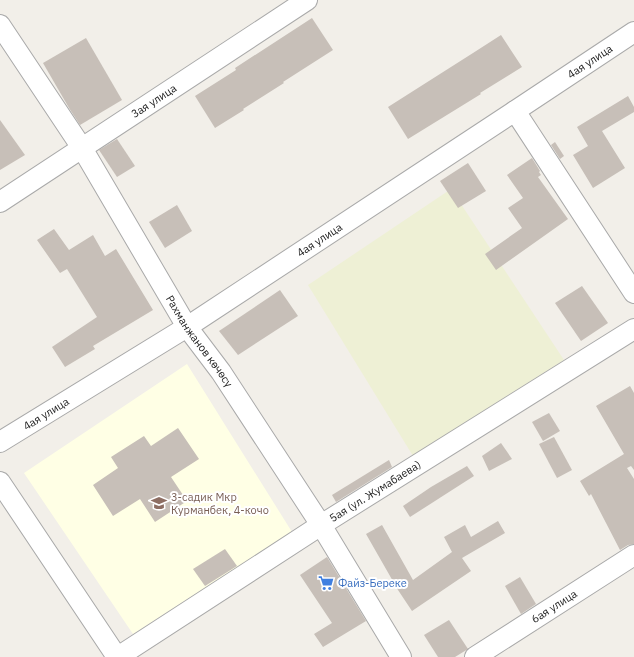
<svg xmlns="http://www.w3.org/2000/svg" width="634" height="657" viewBox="0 0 634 657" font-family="'IBM Plex Sans',sans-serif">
	<rect width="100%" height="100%" fill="#f2efe9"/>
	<polygon fill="#ffffe5" points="187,364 292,532 133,634 24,473"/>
	<polygon fill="#eef0d5" points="451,189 564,360 413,456 308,285"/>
	<g fill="#c7bfb8">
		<polygon points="312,18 333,50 283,82 284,83 243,109 244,110 215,128 195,96 236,70 235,68"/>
		<polygon points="501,35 522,67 480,93 481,94 408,139 388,107 473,53"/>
		<polygon points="86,38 122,100 80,125 69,108 43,63"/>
		<polygon points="628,96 634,107 634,112 602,131 625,168 593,188 573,155 588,146 577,127"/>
		<polygon points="0,120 25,155 0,170"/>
		<polygon points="117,139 135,166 117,177 99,150"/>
		<polygon points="555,142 564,156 560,159 551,145"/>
		<polygon points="532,158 540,171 539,172 541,175 538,177 568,219 496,270 485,254 522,228 508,208 523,198 507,175"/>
		<polygon points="468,163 486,191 458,208 440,181"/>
		<polygon points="177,205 192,231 165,248 149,222"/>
		<polygon points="54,229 69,250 93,235 105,256 116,249 153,310 93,346 95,349 65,367 52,347 97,317 67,269 60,273 37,240"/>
		<polygon points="582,286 608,323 581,341 555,303"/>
		<polygon points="280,290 298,316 238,355 219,331"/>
		<polygon points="630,386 634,393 634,470 631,466 627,468 634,479 634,544 628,545 620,550 591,494 589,496 580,481 624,454 596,406"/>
		<polygon points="549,413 560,431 543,441 532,422"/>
		<polygon points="178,428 199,459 171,477 187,501 155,522 140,499 113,516 93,485 118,468 111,457 144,436 151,446"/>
		<polygon points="554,437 572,470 557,478 539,444"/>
		<polygon points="501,443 512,459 489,471 482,456"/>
		<polygon points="389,460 392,467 336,502 332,495"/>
		<polygon points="467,466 474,476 410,517 403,506 431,487"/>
		<polygon points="498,521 505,533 462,558 471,571 412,611 398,590 366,534 382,525 413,580 452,552 444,537 465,525 471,537"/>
		<polygon points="225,549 237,566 205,586 193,569"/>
		<polygon points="327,557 366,621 323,647 314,634 332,623 300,575"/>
		<polygon points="520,577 536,604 521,614 505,586"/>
		<polygon points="449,620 468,649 455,657 438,657 424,635"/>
	</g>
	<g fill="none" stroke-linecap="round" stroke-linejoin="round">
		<defs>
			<g id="street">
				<path id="s1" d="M 0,25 L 82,148 L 187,327 L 221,372 L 321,525 L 401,657"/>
				<polyline points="515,111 634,293"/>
				<path id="s2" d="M 0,202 L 307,0"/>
				<path id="s3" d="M 0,442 L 187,327 L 515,111 L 634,32"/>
				<polyline points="0,482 117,657"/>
				<path id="s4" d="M 118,657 L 321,525 L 634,329"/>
				<path id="s5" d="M 475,657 L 634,555"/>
			</g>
		</defs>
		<use href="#street" stroke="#a9a9a9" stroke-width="22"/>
		<use href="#street" stroke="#fff" stroke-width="20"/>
	</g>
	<defs>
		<symbol id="school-bare" viewBox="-9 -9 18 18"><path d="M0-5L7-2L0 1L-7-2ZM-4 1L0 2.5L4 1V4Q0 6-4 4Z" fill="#8d6e63" stroke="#fff" stroke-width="2.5" paint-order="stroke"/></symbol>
		<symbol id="supermarket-bare" viewBox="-9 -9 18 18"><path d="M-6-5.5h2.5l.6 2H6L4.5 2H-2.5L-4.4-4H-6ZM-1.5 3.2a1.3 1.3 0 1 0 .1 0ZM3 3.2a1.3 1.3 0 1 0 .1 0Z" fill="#3f7fe0" stroke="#fff" stroke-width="2.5" paint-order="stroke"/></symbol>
	</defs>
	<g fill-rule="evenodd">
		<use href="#school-bare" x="148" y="492" width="22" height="22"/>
		<use href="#supermarket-bare" x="315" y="572" width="22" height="22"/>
	</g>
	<g text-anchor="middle" stroke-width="4" stroke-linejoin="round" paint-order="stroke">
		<g font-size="11" fill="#222" stroke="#fff">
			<text dy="4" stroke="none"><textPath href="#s3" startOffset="702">4ая улица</textPath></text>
			<text dy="4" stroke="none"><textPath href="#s2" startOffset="184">3ая улица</textPath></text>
			<text dy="4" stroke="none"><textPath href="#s3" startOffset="378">4ая улица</textPath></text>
			<text dy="4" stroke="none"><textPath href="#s1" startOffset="374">Рахманжанов көчөсү</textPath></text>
			<text dy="4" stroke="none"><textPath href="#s3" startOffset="54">4ая улица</textPath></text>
			<text dy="4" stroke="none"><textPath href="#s4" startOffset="306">5ая (ул. Жумабаева)</textPath></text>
			<text dy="4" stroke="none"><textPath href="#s5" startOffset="94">6ая улица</textPath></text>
		</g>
		<g font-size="11" fill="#785e54" stroke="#fff" text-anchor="start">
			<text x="171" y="501">3-садик Мкр<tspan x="171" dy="13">Курманбек, 4-кочо</tspan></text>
		</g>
		<g font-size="11" fill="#366cbe" stroke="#fff" text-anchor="start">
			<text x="338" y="587">Файз-Береке</text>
		</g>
	</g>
</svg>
